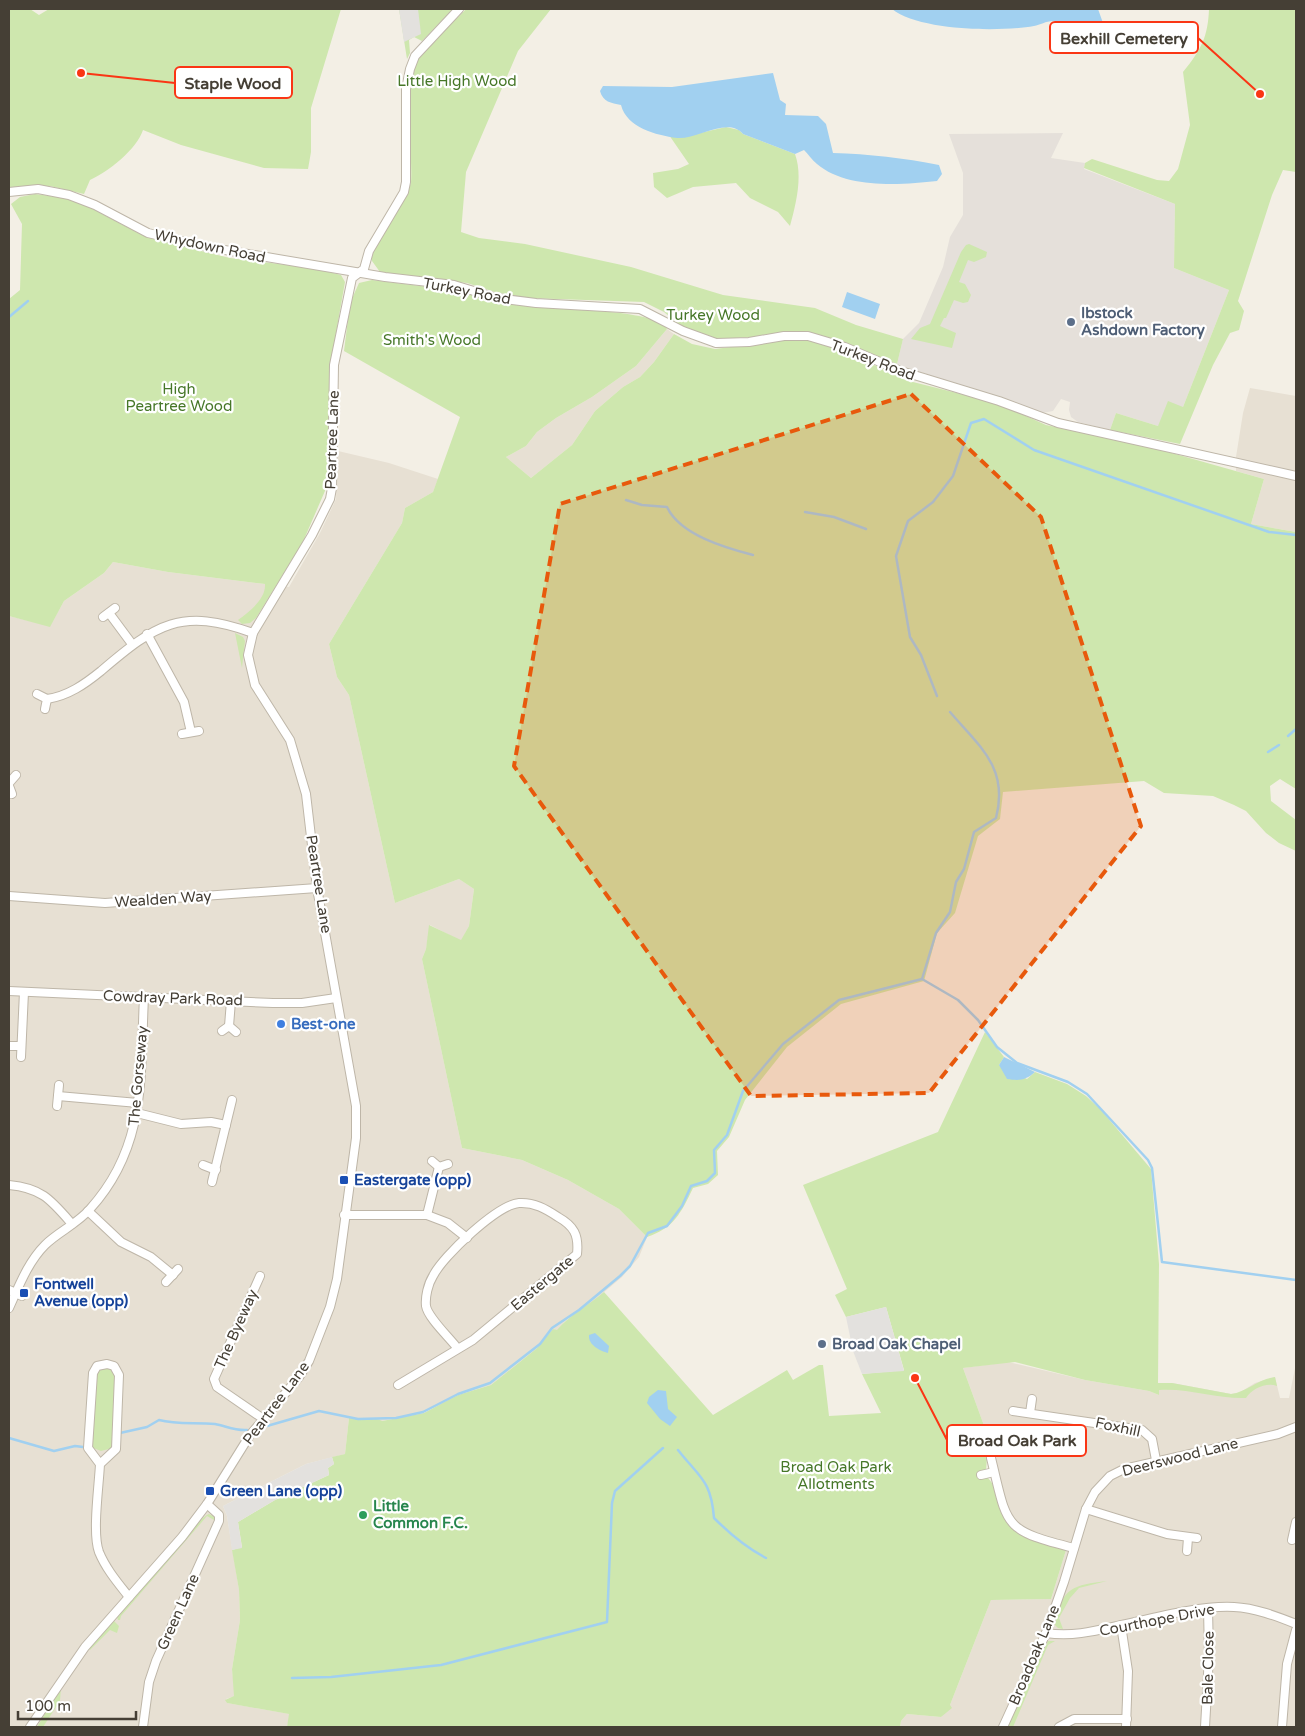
<svg xmlns="http://www.w3.org/2000/svg" width="1305" height="1736" viewBox="0 0 1305 1736" font-family="'Varela Round',sans-serif">
	<rect width="100%" height="100%" fill="#f3efe5"/>
	<g fill="#e7e0d3">
		<polygon points="667,329 674,334 654,362 640,377 623,387 595,411 572,445 531,478 506,457 526,446 537,432 556,418 592,397 636,366"/>
		<polygon points="1250,388 1296,396 1296,532 1251,524 1264,479 1236,471 1236,457 1243,413"/>
		<polygon points="338,451 389,463 438,479 433,492 405,508 402,523 329,644 337,677 349,695 395,903 459,879 474,889 469,926 461,941 430,925 426,949 422,959 462,1148 522,1160 568,1180 619,1209 647,1237 639,1257 622,1277 584,1309 567,1319 557,1331 553,1329 536,1349 491,1385 458,1395 443,1404 415,1415 381,1421 349,1418 345,1454 306,1464 223,1506 227,1516 239,1590 240,1620 232,1669 235,1696 226,1699 227,1703 290,1714 287,1727 9,1727 9,616 50,626 64,601 104,573 113,562 168,572 289,587 320,533 336,499"/>
		<polygon points="1008,1362 1085,1380 1149,1391 1159,1395 1158,1383 1172,1383 1231,1394 1239,1393 1255,1383 1275,1377 1280,1398 1289,1398 1296,1363 1296,1727 900,1727 901,1721 907,1714 941,1717 950,1705 991,1600 1051,1599 1068,1543 1023,1529 1014,1521 1007,1509 994,1453 963,1368"/>
	</g>
	<polygon fill="#e5e0da" points="1063,133 1051,158 1085,163 1084,169 1175,204 1174,268 1229,290 1183,407 1158,426 1116,413 1110,430 1078,422 1071,417 1069,410 1070,402 1061,399 1053,411 1042,413 897,364 903,339 919,323 943,267 950,237 963,215 963,173 949,134"/>
	<g fill="#cee7ae">
		<path d="M 9,9 L 30,9 L 39,15 L 49,9 L 341,9 L 311,108 L 311,152 L 308,169 L 264,168 L 181,145 L 143,130 C 137,149 108,172 90,180 L 84,194 L 50,186 L 9,187 Z"/>
		<polygon points="399,9 453,9 422,41 414,37 409,40 410,53 407,59"/>
		<path d="M 466,9 L 551,9 L 518,51 L 466,172 L 461,232 L 479,238 L 525,244 L 631,267 L 723,295 L 815,308 L 856,325 L 903,339 L 897,364 L 853,346 L 808,333 L 768,334 L 754,337 L 716,339 L 679,325 L 664,312 L 644,302 L 527,298 L 495,292 L 467,283 L 380,272 L 372,261 C 369,245 406,205 411,182 C 413,151 402,85 418,59 C 430,40 451,26 466,9 Z"/>
		<path d="M 1209,9 L 1296,9 L 1296,172 L 1283,170 L 1272,195 L 1238,301 L 1244,311 L 1239,330 L 1230,333 L 1213,365 L 1180,444 L 1110,430 L 1116,413 L 1158,426 L 1168,401 L 1183,407 L 1229,290 L 1174,268 L 1175,204 L 1084,168 L 1085,163 L 1092,159 L 1157,180 L 1169,181 L 1178,169 L 1190,125 L 1183,72 C 1201,50 1208,37 1209,9 Z"/>
		<path d="M 726,127 L 739,130 L 743,134 L 795,154 C 803,176 796,204 790,226 L 778,212 L 750,198 L 736,183 L 693,187 L 667,198 L 654,187 L 653,173 L 678,169 L 689,164 L 669,135 L 678,138 Z"/>
		<path d="M 35,194 L 66,198 L 87,206 L 138,233 L 156,240 L 230,258 L 313,268 L 341,275 L 345,282 L 332,356 L 328,484 L 302,544 L 256,618 L 250,623 L 242,624 L 238,620 C 250,611 266,599 265,584 L 168,572 L 113,562 L 104,573 L 64,601 L 50,627 L 9,616 L 9,299 L 20,290 L 22,224 L 11,204 L 20,197 Z"/>
		<polygon points="969,244 987,252 986,257 974,262 968,260 959,282 965,284 971,295 968,302 963,303 954,300 946,318 944,318 940,326 956,333 952,348 911,339 920,328 930,324 961,252 966,245"/>
		<path d="M 372,280 L 469,292 L 476,296 C 492,300 508,304 525,306 C 551,310 656,308 667,329 L 636,366 L 592,397 L 556,418 L 537,432 L 526,446 L 506,457 L 531,478 L 572,445 L 595,411 L 623,387 L 640,377 L 654,362 L 674,334 L 692,344 L 715,349 L 785,340 L 808,340 L 843,350 L 905,380 L 997,403 L 1046,425 L 1154,448 L 1264,479 L 1251,524 L 1296,532 L 1296,789 L 1280,779 L 1270,786 L 1271,801 L 1296,820 L 1296,851 L 1279,843 L 1266,833 L 1246,811 L 1234,805 L 1213,796 L 1164,793 L 1144,781 L 1003,792 L 1000,819 L 978,836 L 955,913 L 937,933 L 924,981 L 841,1004 L 787,1047 L 745,1100 L 729,1137 L 717,1151 L 718,1175 L 708,1184 L 693,1188 C 681,1213 674,1228 647,1237 L 619,1209 L 568,1180 L 522,1160 L 462,1148 L 422,959 L 426,949 L 429,925 L 461,940 L 469,926 L 474,889 L 459,879 L 395,903 L 349,695 L 337,677 L 329,644 L 402,523 L 405,508 L 433,492 L 460,417 L 344,351 L 350,303 L 359,283 Z"/>
		<polygon points="235,633 243,637 245,641 242,668"/>
		<path d="M 985,1032 L 1004,1057 L 999,1065 L 1027,1079 L 1035,1072 L 1067,1084 L 1086,1096 L 1101,1110 L 1151,1169 L 1159,1264 L 1158,1383 L 1172,1383 L 1231,1394 C 1247,1392 1258,1379 1275,1377 L 1277,1386 C 1266,1382 1252,1389 1246,1398 C 1217,1399 1189,1388 1159,1390 L 1159,1395 L 1149,1391 L 1085,1380 L 1015,1362 L 963,1368 L 994,1453 L 987,1458 L 986,1470 L 980,1471 L 980,1478 L 988,1478 C 996,1486 997,1497 1000,1507 C 1008,1538 1039,1542 1066,1550 L 1051,1599 L 991,1600 L 950,1705 L 952,1708 L 941,1717 L 907,1714 L 901,1721 L 900,1727 L 287,1727 L 289,1714 L 227,1703 L 225,1700 L 234,1696 L 232,1669 L 240,1620 L 239,1590 L 232,1550 L 242,1547 L 238,1522 L 275,1500 L 329,1475 L 328,1468 L 334,1464 L 332,1457 L 345,1454 L 349,1418 C 360,1420 372,1415 382,1421 L 424,1413 L 458,1395 L 491,1385 L 536,1349 L 553,1329 L 557,1330 C 568,1316 589,1305 604,1292 L 713,1415 L 787,1370 L 793,1380 L 819,1365 L 823,1365 L 829,1416 L 881,1413 L 862,1374 L 904,1370 L 886,1307 L 846,1317 L 835,1295 L 847,1289 L 803,1185 L 938,1132 Z"/>
		<polygon points="106,1367 113,1369 117,1375 113,1448 101,1451 91,1447 95,1373 99,1368"/>
		<path d="M 209,1514 L 215,1517 L 214,1520 L 207,1516 L 121,1616 L 120,1620 L 118,1620 L 117,1617 C 132,1600 196,1518 209,1514 Z"/>
		<path d="M 1107,1581 L 1079,1588 L 1070,1598 L 1059,1618 L 1063,1629 L 1058,1628 L 1055,1625 C 1061,1587 1074,1585 1107,1581 Z"/>
		<polygon points="114,1621 119,1626 117,1633 110,1630 90,1650 88,1648 110,1623"/>
		<polygon points="1048,1641 1055,1641 1048,1645 1013,1727 1007,1727"/>
		<polygon points="61,1687 60,1701 43,1727 37,1727"/>
	</g>
	<g fill="#e3e1de">
		<polygon points="399,9 418,9 421,34 404,42"/>
		<polygon points="886,1307 904,1371 862,1374 853,1351 846,1317"/>
		<polygon points="332,1457 334,1464 328,1468 329,1475 275,1500 238,1522 242,1548 232,1550 227,1516 223,1506 306,1464"/>
	</g>
	<g fill="#a1d0f0">
		<path d="M 892,9 L 1098,9 L 1108,37 C 1097,35 1058,20 1053,21 C 1046,21 1040,25 1034,26 C 999,32 920,31 892,9 Z"/>
		<path d="M 773,73 L 780,100 L 786,104 L 785,115 L 818,116 L 826,124 L 833,153 C 869,154 904,158 939,165 L 942,174 L 937,181 C 901,185 846,189 817,164 C 812,160 808,154 804,150 L 795,154 L 743,134 C 728,116 696,140 677,138 C 656,135 627,128 621,105 C 611,103 603,102 600,91 L 603,86 L 672,87 Z"/>
		<polygon points="847,292 880,304 875,319 842,307"/>
		<path d="M 1004,1057 L 1035,1072 C 1026,1080 1020,1081 1007,1079 L 999,1065 Z"/>
		<path d="M 595,1333 L 609,1346 L 608,1353 C 600,1351 588,1345 589,1335 Z"/>
		<polygon points="658,1390 666,1391 668,1409 677,1417 670,1426 660,1419 647,1403 649,1397"/>
	</g>
	<g fill="none" stroke-linecap="round" stroke-linejoin="round">
		<g stroke="#a1d0f0" stroke-width="2.5">
			<polyline points="9,317 28,301"/>
			<path d="M 626,500 L 642,505 L 667,507 C 680,535 726,548 753,555"/>
			<polyline points="805,512 834,517 866,529"/>
			<polyline points="937,696 921,655 910,637 896,556 908,521 933,502 953,476 971,423 984,419 1034,450 1269,532 1296,535"/>
			<polyline points="1288,736 1296,729"/>
			<polyline points="1268,752 1279,745"/>
			<polyline points="922,979 958,1000 978,1020 997,1047 1017,1063 1068,1082 1087,1094 1148,1160 1152,1168 1162,1262 1296,1280"/>
			<path d="M 267,1426 L 319,1411 L 358,1419 L 396,1418 L 423,1412 L 458,1394 L 490,1383 L 540,1344 L 552,1328 L 579,1310 L 620,1276 L 630,1266 L 648,1233 L 667,1226 L 682,1206 L 691,1186 L 707,1181 L 715,1173 L 714,1150 L 727,1135 L 743,1091 L 783,1044 L 839,1000 L 922,979 L 936,933 L 950,912 L 956,882 L 964,869 L 974,832 L 996,818 C 1009,768 980,747 950,712"/>
			<path d="M 120,1433 L 147,1427 L 159,1420 C 177,1425 196,1422 215,1424 C 226,1426 235,1431 247,1430"/>
			<polyline points="9,1438 54,1451 75,1446 83,1447"/>
			<path d="M 678,1450 C 700,1478 711,1480 714,1518 C 730,1534 745,1547 766,1558"/>
			<polyline points="292,1678 331,1677 441,1665 607,1622 612,1503 615,1491 663,1448"/>
		</g>
		<defs>
			<g id="minor">
				<polyline points="9,192 38,189 69,195 95,205 148,233 207,247 385,277 454,285 497,298 536,303 640,309 683,331 716,343 749,342 784,336 808,336 845,347 901,371 999,401 1058,423 1296,476"/>
				<polyline points="109,613 132,644"/>
				<polyline points="103,617 115,608"/>
				<polyline points="147,634 184,702 191,732"/>
				<polyline points="37,694 47,699 45,709"/>
				<path d="M 47,699 C 68,696 85,684 101,671 C 156,624 181,607 253,633"/>
				<polyline points="182,734 199,731"/>
				<polyline points="9,783 16,775"/>
				<polyline points="9,786 12,794"/>
				<polyline points="9,896 105,903 317,888"/>
				<polyline points="9,991 273,1003 302,1003 336,998"/>
				<polyline points="229,1026 231,1001"/>
				<polyline points="222,1031 229,1026 236,1032"/>
				<polyline points="10,1046 21,1046"/>
				<polyline points="21,1057 24,992"/>
				<polyline points="58,1096 138,1103"/>
				<polyline points="57,1106 59,1085"/>
				<polyline points="137,1113 181,1124 211,1122 226,1125"/>
				<polyline points="432,1161 439,1167 448,1164"/>
				<polyline points="203,1165 216,1170"/>
				<polyline points="212,1182 232,1100"/>
				<path d="M 9,1185 C 42,1188 51,1200 72,1224"/>
				<polyline points="88,1211 121,1242 151,1257 173,1275"/>
				<polyline points="344,1215 427,1215 448,1223 467,1238"/>
				<polyline points="427,1215 439,1167"/>
				<polyline points="260,1276 214,1379 217,1387 262,1418"/>
				<polyline points="166,1282 178,1269"/>
				<polyline points="9,1290 22,1296"/>
				<path d="M 9,1308 C 19,1286 28,1262 45,1245 C 58,1232 77,1224 90,1209 C 147,1146 140,1077 144,997"/>
				<path d="M 398,1385 L 458,1349 C 450,1338 428,1318 426,1306 C 425,1297 428,1284 433,1276 C 443,1256 497,1205 519,1203 C 534,1202 546,1209 558,1217 C 574,1226 579,1235 577,1254 L 473,1340 L 458,1349"/>
				<polyline points="1013,1411 1142,1430 1152,1439 1156,1460"/>
				<polyline points="1030,1413 1032,1399"/>
				<path d="M 991,1458 C 1008,1527 1002,1530 1074,1548"/>
				<path d="M 100,1464 L 88,1448 L 93,1373 L 97,1366 L 107,1364 L 114,1366 L 119,1375 L 116,1449 L 100,1464 C 99,1486 92,1533 99,1552 C 106,1569 118,1583 129,1597"/>
				<polyline points="981,1475 994,1472"/>
				<polyline points="1086,1509 1167,1534 1197,1538"/>
				<polyline points="1292,1540 1296,1522"/>
				<polyline points="1187,1551 1188,1538"/>
				<polyline points="1121,1625 1128,1671 1126,1727"/>
				<path d="M 1046,1633 C 1073,1637 1095,1631 1121,1625 C 1153,1618 1202,1605 1234,1607 C 1255,1608 1276,1616 1296,1624"/>
				<polyline points="30,1727 85,1647 182,1537 207,1504 250,1435 299,1377 309,1361 330,1307 337,1279 356,1138 356,1106 317,888 306,794 290,740 255,685 248,655 253,633 312,535 330,499 332,488 334,365 352,278 364,269 369,251 404,192 406,182 406,89 410,69 415,56 459,9"/>
				<polyline points="143,1727 149,1682 156,1661 219,1521 219,1515 207,1504"/>
				<polyline points="1003,1727 1046,1633 1064,1582 1086,1509 1095,1492 1110,1476 1124,1469 1278,1434 1296,1427"/>
				<polyline points="1059,1727 1074,1719 1127,1719"/>
				<polyline points="1205,1727 1209,1656 1208,1608"/>
				<polyline points="1282,1727 1287,1664 1296,1630"/>
			</g>
		</defs>
		<use href="#minor" stroke="#beb6a8" stroke-width="10"/>
		<use href="#minor" stroke="#fff" stroke-width="8"/>
	</g>
	<path fill="#e8590c" fill-opacity="0.2" stroke="#e8590c" stroke-width="4" stroke-dasharray="10 6" stroke-linejoin="round" d="M 911,394 L 1041,517 L 1141,826 L 929,1093 L 751,1096 L 514,766 L 560,504 Z"/>
	<g fill="#5c6f8a" stroke="#fff" stroke-width="2">
		<circle cx="1071" cy="322" r="5"/>
		<circle cx="822" cy="1344" r="5"/>
	</g>
	<circle fill="#3f7fe0" stroke="#fff" stroke-width="2" cx="281" cy="1024" r="5"/>
	<g fill="#1a4fb4" stroke="#fff" stroke-width="2">
		<rect x="339" y="1175" width="10" height="10" rx="2.5"/>
		<rect x="19" y="1288" width="10" height="10" rx="2.5"/>
		<rect x="205" y="1486" width="10" height="10" rx="2.5"/>
	</g>
	<circle fill="#2e9e5b" stroke="#fff" stroke-width="2" cx="363" cy="1515" r="5"/>
	<g text-anchor="middle" stroke-width="4.5" stroke-linejoin="round" paint-order="stroke">
		<g font-size="15" fill="#467728" stroke="#fff">
			<text x="457" y="86">Little High Wood</text>
			<text x="713" y="320">Turkey Wood</text>
			<text x="432" y="345">Smith's Wood</text>
			<text x="179" y="394">High<tspan x="179" dy="17">Peartree Wood</tspan></text>
			<text x="836" y="1472">Broad Oak Park<tspan x="836" dy="17">Allotments</tspan></text>
		</g>
		<g font-size="15" fill="#453f35" stroke="#fff">
			<text transform="translate(210 246) rotate(12)" y="5">Whydown Road</text>
			<text transform="translate(467 291) rotate(11)" y="5">Turkey Road</text>
			<text transform="translate(873 360) rotate(21)" y="5">Turkey Road</text>
			<text transform="translate(332 440) rotate(-88)" y="5">Peartree Lane</text>
			<text transform="translate(319 884) rotate(81)" y="5">Peartree Lane</text>
			<text transform="translate(163 899) rotate(-4)" y="5">Wealden Way</text>
			<text transform="translate(173 998) rotate(2)" y="5">Cowdray Park Road</text>
			<text transform="translate(138 1076) rotate(-85)" y="5">The Gorseway</text>
			<text transform="translate(542 1283) rotate(-40)" y="5">Eastergate</text>
			<text transform="translate(236 1329) rotate(-66)" y="5">The Byeway</text>
			<text transform="translate(276 1403) rotate(-53)" y="5">Peartree Lane</text>
			<text transform="translate(1118 1427) rotate(12)" y="5">Foxhill</text>
			<text transform="translate(1180 1457) rotate(-14)" y="5">Deerswood Lane</text>
			<text transform="translate(178 1612) rotate(-66)" y="5">Green Lane</text>
			<text transform="translate(1157 1620) rotate(-11)" y="5">Courthope Drive</text>
			<text transform="translate(1034 1655) rotate(-67)" y="5">Broadoak Lane</text>
			<text transform="translate(1208 1668) rotate(-89)" y="5">Bale Close</text>
		</g>
		<g font-size="15" font-weight="bold" fill="#4e5e75" stroke="#fff" text-anchor="start">
			<text x="1081" y="318">Ibstock<tspan x="1081" dy="17">Ashdown Factory</tspan></text>
			<text x="832" y="1349">Broad Oak Chapel</text>
		</g>
		<g font-size="15" font-weight="bold" fill="#366cbe" stroke="#fff" text-anchor="start">
			<text x="291" y="1029">Best-one</text>
		</g>
		<g font-size="15" font-weight="bold" fill="#164399" stroke="#fff" text-anchor="start">
			<text x="354" y="1185">Eastergate (opp)</text>
			<text x="34" y="1289">Fontwell<tspan x="34" dy="17">Avenue (opp)</tspan></text>
			<text x="220" y="1496">Green Lane (opp)</text>
		</g>
		<g font-size="15" font-weight="bold" fill="#27864d" stroke="#fff" text-anchor="start">
			<text x="373" y="1511">Little<tspan x="373" dy="17">Common F.C.</tspan></text>
		</g>
	</g>
	<path fill="none" stroke="#fa3615" stroke-width="2" d="M1260 94L1198 38M81 73L175 83M915 1378L947 1440"/>
	<g fill="#fa3615" stroke="#fff" stroke-width="2">
		<circle cx="1260" cy="94" r="5"/>
		<circle cx="81" cy="73" r="5"/>
		<circle cx="915" cy="1378" r="5"/>
	</g>
	<g fill="#fff" stroke="#fa3615" stroke-width="2">
		<rect x="1050" y="22" width="148" height="31" rx="5"/>
		<rect x="175" y="67" width="117" height="31" rx="5"/>
		<rect x="947" y="1425" width="139" height="31" rx="5"/>
	</g>
	<g font-size="16" text-anchor="middle" font-weight="bold" fill="#453f35">
		<text x="1124" y="44">Bexhill Cemetery</text>
		<text x="233" y="89">Staple Wood</text>
		<text x="1017" y="1446">Broad Oak Park</text>
	</g>
	<rect width="1305" height="1736" fill="none" stroke="#453f35" stroke-width="20"/>
	<path d="M18 1711v8h118v-8" fill="none" stroke="#453f35" stroke-width="2.5"/>
	<text x="25" y="1711" font-size="15" fill="#453f35" stroke="#ffffff" stroke-width="4" paint-order="stroke">100 m</text>
</svg>
